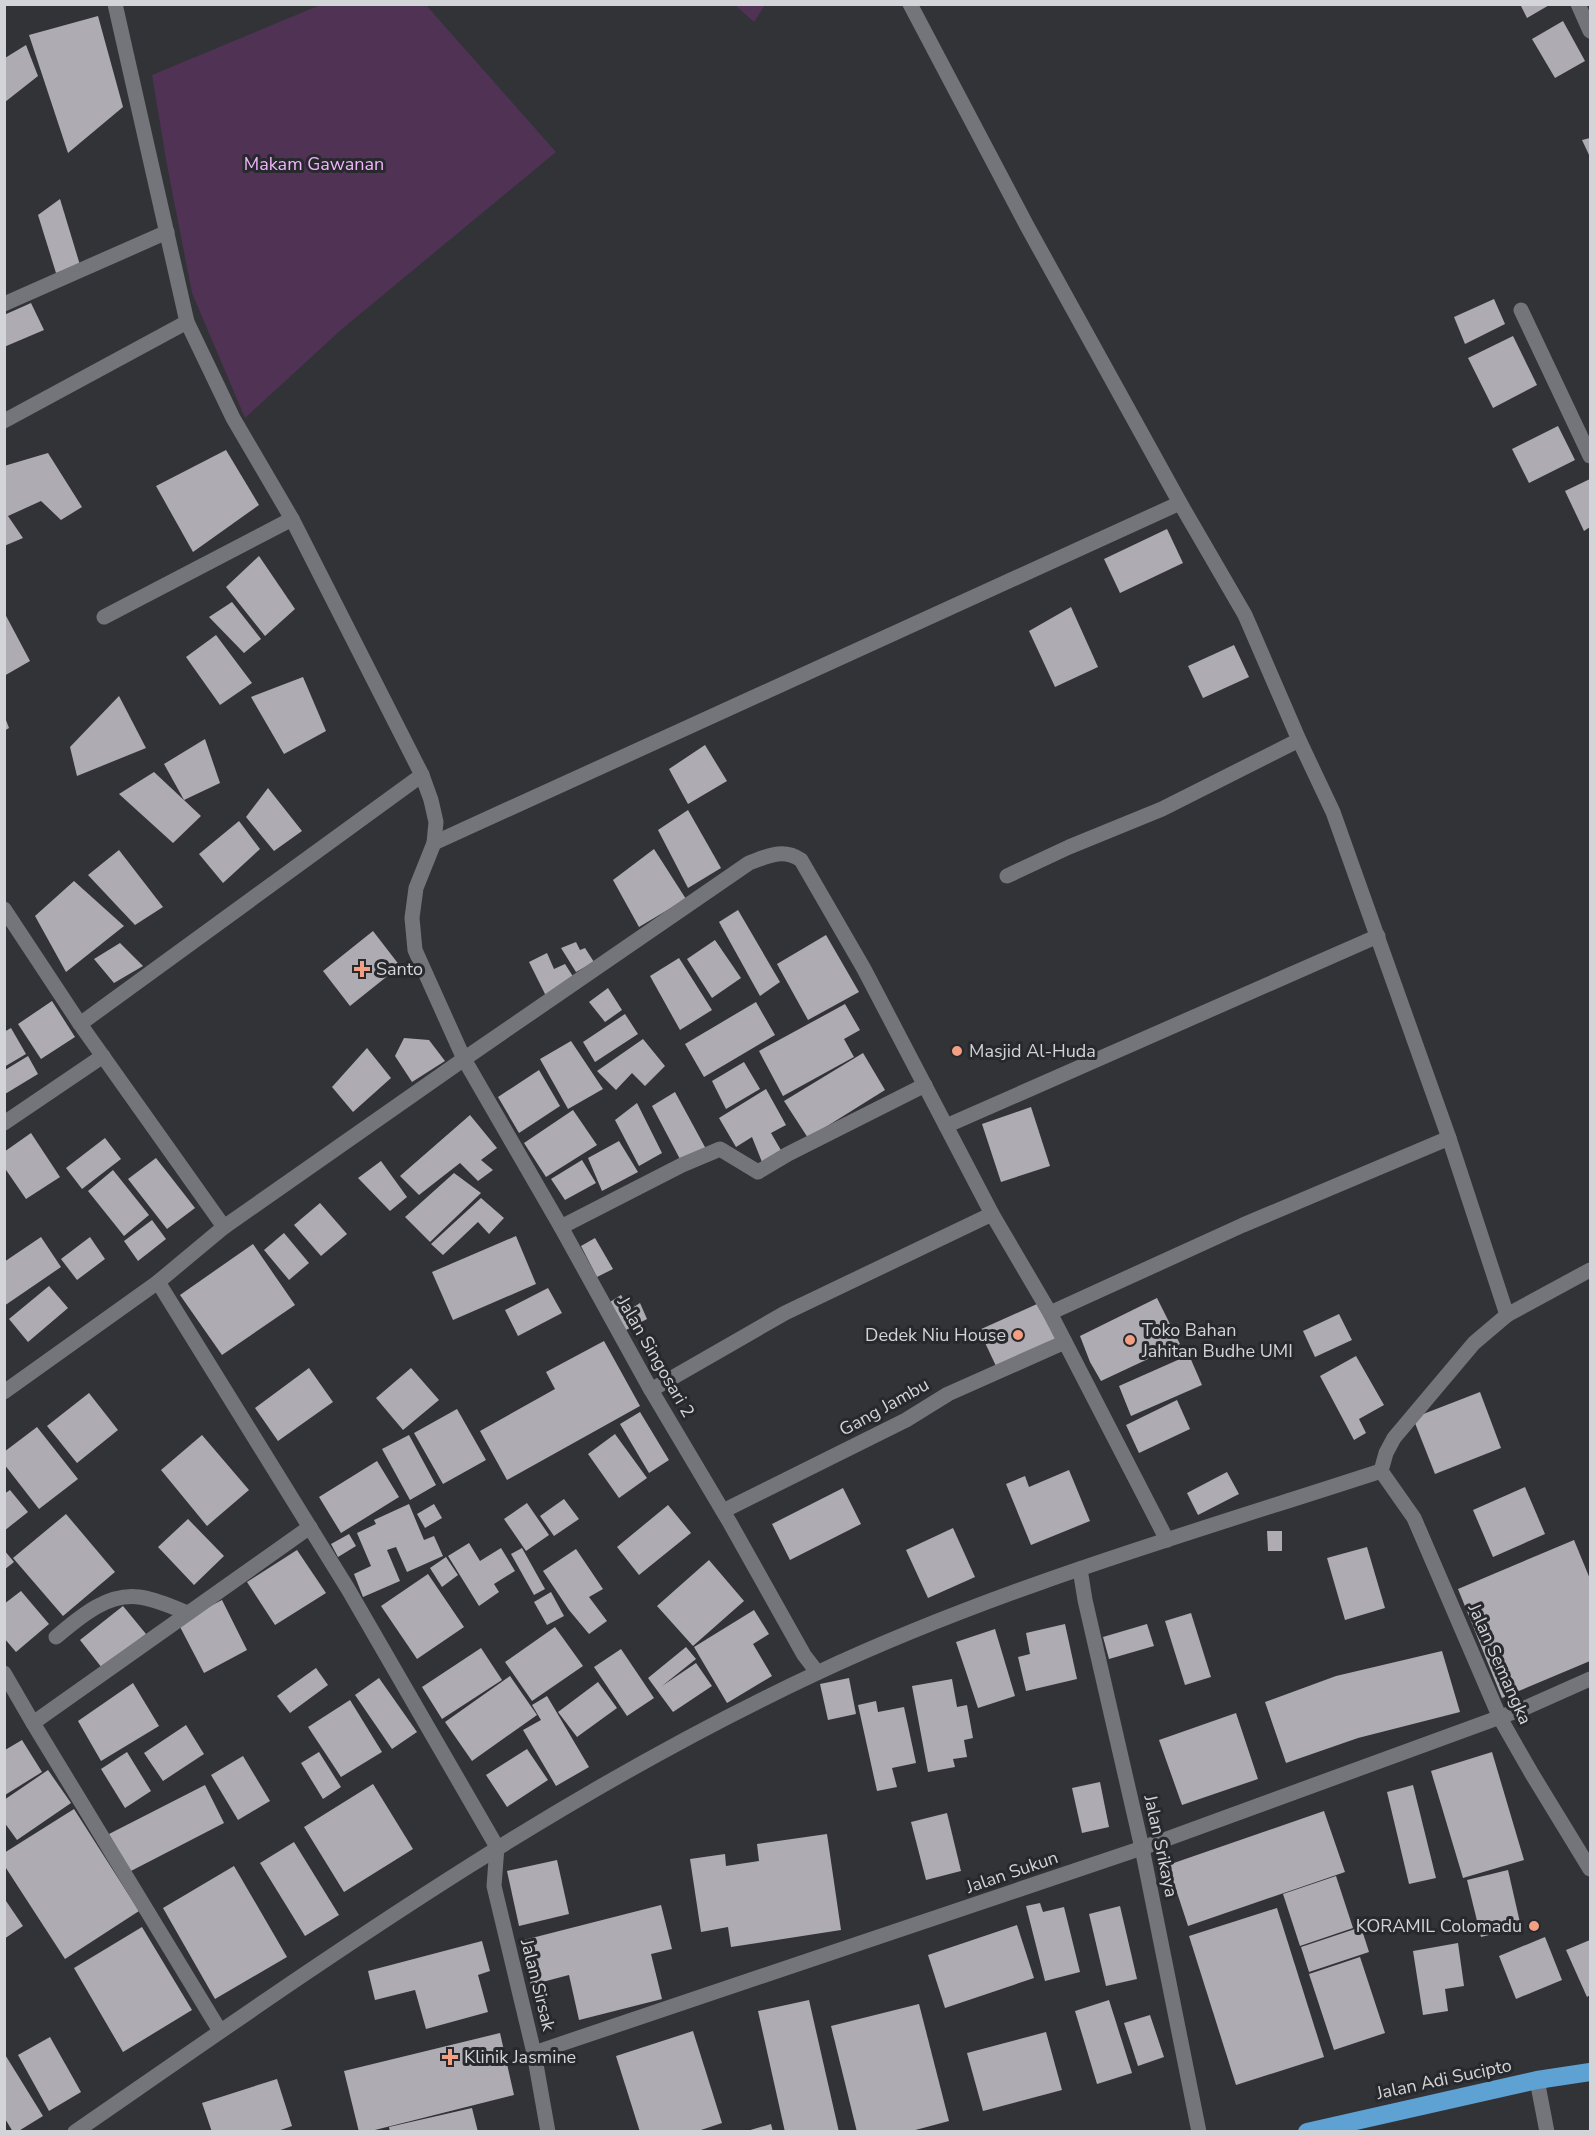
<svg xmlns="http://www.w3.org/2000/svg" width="1595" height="2136" viewBox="0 0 1595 2136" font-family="'Nunito Sans',sans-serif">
	<rect width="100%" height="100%" fill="#313337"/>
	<g fill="#4f3254">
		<polygon points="320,5 426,5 556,152 342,329 245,418 192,293 167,165 152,75"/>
		<polygon points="735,5 765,5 754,22"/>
	</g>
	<g fill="#aeacb2">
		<polygon points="1520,4 1551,4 1527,18"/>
		<polygon points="98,16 123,107 68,153 29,35"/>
		<polygon points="1563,21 1585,61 1555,78 1532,39"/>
		<polygon points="26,45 38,76 5,102 5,58"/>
		<polygon points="1590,138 1590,157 1582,140"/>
		<polygon points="60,199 80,265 56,273 38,215"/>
		<polygon points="1494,299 1505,324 1465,344 1454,317"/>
		<polygon points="31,303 44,330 4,347 4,315"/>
		<polygon points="1513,336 1537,385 1493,408 1468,358"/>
		<polygon points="1558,426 1575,460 1529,483 1512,449"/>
		<polygon points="226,450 259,505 193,552 156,486"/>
		<polygon points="48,453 82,507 61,520 41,501 8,516 23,538 4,546 4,466"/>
		<polygon points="1590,479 1590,527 1584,531 1565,491"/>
		<polygon points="1167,529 1183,563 1120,593 1104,559"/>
		<polygon points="259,556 295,609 265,636 226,587"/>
		<polygon points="232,602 261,639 244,653 209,617"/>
		<polygon points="1071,607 1098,667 1055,687 1029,631"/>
		<polygon points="4,612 30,661 4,676"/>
		<polygon points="216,635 252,683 220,705 186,657"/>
		<polygon points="1234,645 1249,677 1203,698 1188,666"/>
		<polygon points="303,677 326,731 284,754 251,697"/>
		<polygon points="119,696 146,748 77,776 70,747"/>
		<polygon points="4,715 9,728 4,731"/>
		<polygon points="205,739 220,783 184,800 164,764"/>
		<polygon points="705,745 727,781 688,804 669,769"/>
		<polygon points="154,772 201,816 173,843 119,794"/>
		<polygon points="268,788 302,831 274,851 246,817"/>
		<polygon points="688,810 721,868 688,888 658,830"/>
		<polygon points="239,821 260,849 223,883 199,854"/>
		<polygon points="654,849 686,899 639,927 613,880"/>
		<polygon points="119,850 163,907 135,925 88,875"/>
		<polygon points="74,881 124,926 66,972 35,916"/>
		<polygon points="738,910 780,982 760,996 719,922"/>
		<polygon points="373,931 400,966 350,1006 323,971"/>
		<polygon points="826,935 859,992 808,1020 777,964"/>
		<polygon points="715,940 741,978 712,998 687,959"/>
		<polygon points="576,942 580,950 585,948 594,962 576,972 561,948"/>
		<polygon points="120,943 143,966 114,983 94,959"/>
		<polygon points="547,953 554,969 565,964 574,978 546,996 529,962"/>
		<polygon points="679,958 712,1010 680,1030 650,976"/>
		<polygon points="608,988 622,1010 605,1022 589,1002"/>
		<polygon points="52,1001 75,1037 41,1059 18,1024"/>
		<polygon points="756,1002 775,1035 704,1077 685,1044"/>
		<polygon points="845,1004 860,1030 844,1039 854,1057 783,1096 759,1051"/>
		<polygon points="625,1014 638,1034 595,1062 583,1042"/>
		<polygon points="11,1028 26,1054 4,1067 4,1032"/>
		<polygon points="404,1038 429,1040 445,1061 412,1082 395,1056"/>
		<polygon points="643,1039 665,1066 645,1086 632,1073 616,1090 597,1071"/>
		<polygon points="571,1041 603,1089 568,1109 540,1059"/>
		<polygon points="367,1048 391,1078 353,1112 332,1087"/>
		<polygon points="863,1053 885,1090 808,1138 784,1101"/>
		<polygon points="28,1056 38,1074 5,1094 5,1070"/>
		<polygon points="744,1062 760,1089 726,1109 712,1081"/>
		<polygon points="539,1070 560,1106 519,1133 498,1097"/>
		<polygon points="766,1089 786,1125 771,1133 782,1152 762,1162 752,1137 736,1147 719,1118"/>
		<polygon points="675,1092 706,1149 681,1161 652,1106"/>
		<polygon points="637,1103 662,1153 639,1166 615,1120"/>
		<polygon points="1031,1107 1050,1166 1001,1182 982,1124"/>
		<polygon points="573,1110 597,1145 546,1177 524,1143"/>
		<polygon points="470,1115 497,1148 481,1160 493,1170 478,1181 460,1163 419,1195 400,1176"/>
		<polygon points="31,1133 60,1177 26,1199 4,1167 4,1152"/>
		<polygon points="105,1138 121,1159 82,1189 66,1168"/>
		<polygon points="619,1141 638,1172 602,1191 588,1158"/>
		<polygon points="156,1158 195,1208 167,1229 128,1179"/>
		<polygon points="582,1160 596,1183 565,1200 551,1179"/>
		<polygon points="381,1161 407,1197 390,1211 358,1178"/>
		<polygon points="113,1170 149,1215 124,1236 88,1191"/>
		<polygon points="454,1173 481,1193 430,1242 405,1217"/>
		<polygon points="481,1198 504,1218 489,1234 478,1222 443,1255 431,1244"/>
		<polygon points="320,1203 347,1234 321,1256 294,1225"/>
		<polygon points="152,1220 166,1239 138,1261 124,1241"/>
		<polygon points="284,1233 309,1263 289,1280 264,1250"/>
		<polygon points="516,1236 536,1284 453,1320 432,1272"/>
		<polygon points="41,1237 61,1267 4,1306 4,1262"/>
		<polygon points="90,1237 105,1259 77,1280 61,1259"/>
		<polygon points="595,1238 613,1269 597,1277 581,1246"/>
		<polygon points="253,1244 295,1305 222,1355 180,1295"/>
		<polygon points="49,1286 68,1308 28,1342 9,1319"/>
		<polygon points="548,1288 562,1313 518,1336 505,1310"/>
		<polygon points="621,1295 629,1310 640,1303 647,1319 626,1330 610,1302"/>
		<polygon points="1157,1298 1180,1344 1101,1381 1090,1362 1080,1336"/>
		<polygon points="1037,1304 1057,1340 996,1366 979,1330"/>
		<polygon points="1339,1314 1352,1340 1315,1357 1303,1331"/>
		<polygon points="604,1341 640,1406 507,1480 480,1431 555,1389 546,1372"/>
		<polygon points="1189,1355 1202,1385 1131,1416 1119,1386"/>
		<polygon points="1356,1356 1384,1405 1359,1419 1366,1433 1354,1440 1320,1376"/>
		<polygon points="309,1368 333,1402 278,1441 255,1408"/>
		<polygon points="411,1368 439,1400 403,1430 376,1398"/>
		<polygon points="1480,1392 1501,1448 1435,1474 1413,1418"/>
		<polygon points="89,1393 118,1430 77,1463 47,1426"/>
		<polygon points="1177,1400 1190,1429 1139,1453 1126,1425"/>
		<polygon points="457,1409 486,1460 443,1484 414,1433"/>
		<polygon points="640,1412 669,1460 649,1473 620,1424"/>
		<polygon points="37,1427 78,1479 39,1509 4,1464 4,1452"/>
		<polygon points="615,1434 647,1478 619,1498 588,1454"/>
		<polygon points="202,1435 249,1490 207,1526 161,1470"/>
		<polygon points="409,1435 436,1485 410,1500 382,1449"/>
		<polygon points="377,1461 399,1497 341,1533 319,1497"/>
		<polygon points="1069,1470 1090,1521 1031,1545 1006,1484 1025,1476 1029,1487"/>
		<polygon points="1227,1472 1239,1494 1198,1515 1187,1493"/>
		<polygon points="1525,1487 1545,1534 1493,1557 1473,1510"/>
		<polygon points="843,1488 861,1524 790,1560 772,1524"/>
		<polygon points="10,1490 28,1512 4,1531 4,1494"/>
		<polygon points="564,1499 579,1519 554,1536 540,1516"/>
		<polygon points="527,1503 549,1535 526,1551 504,1519"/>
		<polygon points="409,1504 424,1540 434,1536 443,1556 407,1572 396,1547 387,1550 400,1581 363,1597 354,1574 371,1566 357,1533 376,1524 374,1520"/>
		<polygon points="434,1504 442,1518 425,1528 417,1514"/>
		<polygon points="668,1505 691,1533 639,1575 617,1547"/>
		<polygon points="66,1514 115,1572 63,1616 13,1558"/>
		<polygon points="188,1519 224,1556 194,1585 158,1547"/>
		<polygon points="953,1528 975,1577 928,1598 906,1550"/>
		<polygon points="1267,1531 1282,1531 1282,1551 1268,1551"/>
		<polygon points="349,1534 356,1546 338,1557 331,1544"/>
		<polygon points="1574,1540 1590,1579 1590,1661 1502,1698 1458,1589"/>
		<polygon points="469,1543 480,1561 501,1548 515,1571 494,1584 499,1592 479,1606 448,1556"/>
		<polygon points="1367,1547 1385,1608 1345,1620 1327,1558"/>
		<polygon points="522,1548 545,1589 534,1595 511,1554"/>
		<polygon points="576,1549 603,1589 589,1597 607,1621 589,1634 569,1610 543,1571"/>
		<polygon points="4,1550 14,1562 4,1570"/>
		<polygon points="297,1550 326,1593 275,1625 247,1582"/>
		<polygon points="446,1557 458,1575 442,1587 430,1568"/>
		<polygon points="709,1560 744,1601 693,1646 657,1606"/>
		<polygon points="428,1574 464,1627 417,1659 381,1606"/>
		<polygon points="21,1591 49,1624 16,1652 4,1638 4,1604"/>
		<polygon points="551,1592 564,1616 547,1625 534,1602"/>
		<polygon points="222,1600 247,1650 204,1673 178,1623"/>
		<polygon points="123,1606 146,1634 102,1668 80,1640"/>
		<polygon points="754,1610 769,1634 753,1644 772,1676 727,1703 694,1647"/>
		<polygon points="1191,1613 1211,1677 1185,1685 1165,1621"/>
		<polygon points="1065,1624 1077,1679 1026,1691 1018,1657 1030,1654 1026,1633"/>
		<polygon points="1147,1624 1154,1646 1109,1659 1103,1637"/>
		<polygon points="555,1627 583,1666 532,1701 505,1662"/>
		<polygon points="995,1629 1015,1696 978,1708 956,1642"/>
		<polygon points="686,1647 696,1659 662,1686 696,1663 712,1686 673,1712 648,1678"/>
		<polygon points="481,1648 502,1680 442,1719 422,1687"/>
		<polygon points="621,1649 654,1698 627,1716 594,1667"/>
		<polygon points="1442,1651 1460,1712 1358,1738 1286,1763 1265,1702 1336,1676"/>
		<polygon points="316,1668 328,1685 290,1713 277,1696"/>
		<polygon points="510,1676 537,1715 472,1761 445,1722"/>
		<polygon points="379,1678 417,1732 392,1749 355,1695"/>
		<polygon points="849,1678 856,1714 828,1720 820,1684"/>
		<polygon points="952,1679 957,1707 967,1705 973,1738 964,1740 967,1757 953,1759 955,1767 928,1772 912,1686"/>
		<polygon points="598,1682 617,1708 577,1737 558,1712"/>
		<polygon points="133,1683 159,1726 101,1761 78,1721"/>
		<polygon points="547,1696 589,1767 556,1786 523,1730 541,1720 532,1705"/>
		<polygon points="350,1700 382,1752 341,1777 308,1727"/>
		<polygon points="876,1701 878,1712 904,1707 916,1763 892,1768 897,1787 877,1791 858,1705"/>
		<polygon points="1236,1713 1258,1779 1182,1805 1159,1740"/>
		<polygon points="186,1725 204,1754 163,1781 144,1753"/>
		<polygon points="22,1740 42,1772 5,1795 5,1750"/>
		<polygon points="527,1749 548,1780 507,1807 486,1775"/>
		<polygon points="127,1752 151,1791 125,1808 101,1769"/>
		<polygon points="319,1752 341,1787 323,1799 301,1763"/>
		<polygon points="1492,1752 1524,1860 1463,1878 1431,1771"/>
		<polygon points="243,1756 270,1801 238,1820 211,1775"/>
		<polygon points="48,1770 71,1803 17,1840 4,1822 4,1800"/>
		<polygon points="1100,1782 1109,1827 1082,1833 1072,1788"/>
		<polygon points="373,1784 413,1849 344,1892 304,1827"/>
		<polygon points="205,1785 224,1823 129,1872 109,1834"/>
		<polygon points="1413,1785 1436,1878 1409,1884 1387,1792"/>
		<polygon points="74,1809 139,1911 65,1959 4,1865 4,1853"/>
		<polygon points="1324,1811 1345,1872 1188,1926 1168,1865"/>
		<polygon points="947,1813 961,1871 926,1880 911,1822"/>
		<polygon points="827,1834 841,1930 731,1947 728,1927 701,1932 690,1859 725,1854 726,1866 759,1861 757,1844"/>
		<polygon points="294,1842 339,1915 305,1936 260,1863"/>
		<polygon points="557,1860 569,1914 519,1926 507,1871"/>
		<polygon points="234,1866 287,1957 215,1999 163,1908"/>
		<polygon points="1508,1870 1521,1927 1481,1937 1467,1880"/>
		<polygon points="1336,1876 1353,1928 1300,1946 1283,1894"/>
		<polygon points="4,1898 23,1926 4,1939"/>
		<polygon points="1040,1903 1043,1912 1064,1907 1080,1972 1045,1981 1026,1906"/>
		<polygon points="661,1905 672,1949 651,1954 662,1999 579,2020 569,1975 531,1985 520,1941"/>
		<polygon points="1120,1906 1137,1979 1106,1986 1089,1914"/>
		<polygon points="1277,1908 1324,2057 1236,2085 1189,1936"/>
		<polygon points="1017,1925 1034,1978 945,2008 928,1955"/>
		<polygon points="142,1927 192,2010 123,2052 74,1968"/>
		<polygon points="1361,1927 1369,1952 1309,1972 1301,1947"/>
		<polygon points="1545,1937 1562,1980 1516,1999 1499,1956"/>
		<polygon points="1590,1940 1590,1995 1587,1997 1566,1950"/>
		<polygon points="482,1941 490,1971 478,1975 488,2012 426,2029 415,1990 375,2000 368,1971"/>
		<polygon points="1458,1943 1464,1986 1445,1989 1448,2011 1423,2015 1413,1951"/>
		<polygon points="1360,1957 1385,2033 1334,2050 1309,1974"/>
		<polygon points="809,2000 839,2132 785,2132 758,2011"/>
		<polygon points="1109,2000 1132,2073 1097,2084 1075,2011"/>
		<polygon points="919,2004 949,2121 908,2132 857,2132 831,2026"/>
		<polygon points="1150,2015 1164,2057 1138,2066 1124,2023"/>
		<polygon points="693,2031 722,2123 695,2132 640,2132 616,2056"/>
		<polygon points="1046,2032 1062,2090 983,2111 967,2053"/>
		<polygon points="500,2033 514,2095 367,2132 359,2132 344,2071"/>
		<polygon points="50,2037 81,2092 49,2111 18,2055"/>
		<polygon points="4,2053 43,2116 17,2132 13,2132 4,2117"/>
		<polygon points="277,2079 292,2126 275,2132 212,2132 202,2103"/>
		<polygon points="472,2108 478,2132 390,2132 389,2127"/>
		<polygon points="771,2124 773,2132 747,2132 747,2131"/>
	</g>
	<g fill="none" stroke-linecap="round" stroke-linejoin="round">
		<g stroke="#73757a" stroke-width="15">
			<polyline points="115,4 187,322 233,418 292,519 422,775 431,800 436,822 434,843 416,888 412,918 415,950 464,1059 561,1227 651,1390 730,1523 804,1655 817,1672"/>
			<polyline points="910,4 1027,226 1180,503 1245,615 1299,740 1333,812 1449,1138 1507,1315"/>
			<polyline points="1578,4 1590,31"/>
			<polyline points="4,304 167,232"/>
			<polyline points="1521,310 1590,456"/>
			<polyline points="4,421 187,322"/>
			<polyline points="104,617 292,519"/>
			<polyline points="434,843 1180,503"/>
			<polyline points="1007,876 1069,847 1162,809 1299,740"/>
			<polyline points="4,909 80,1024 224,1227 158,1282 348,1589 497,1847"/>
			<polyline points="80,1024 422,775"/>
			<polyline points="4,1123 103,1056"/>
			<polyline points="946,1126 1378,936"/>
			<path d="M 224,1227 L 464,1059 L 749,863 C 768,856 783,848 801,860 L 864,969 L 992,1214 L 1050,1313 L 1167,1540"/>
			<polyline points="561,1227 682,1165 720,1149 758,1172 788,1154 925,1085"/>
			<polyline points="1050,1313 1243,1225 1449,1138"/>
			<polyline points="651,1390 785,1313 992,1214"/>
			<polyline points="4,1392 158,1282"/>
			<polyline points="1381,1471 1414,1518 1500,1718 1532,1774 1590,1869"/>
			<polyline points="723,1511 906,1420 948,1394 1065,1342"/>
			<polyline points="1080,1569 1085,1600 1142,1848 1199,2132"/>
			<path d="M 56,1637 C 79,1618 106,1593 139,1597 C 156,1599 172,1607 188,1613"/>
			<polyline points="4,1673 33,1723 220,2031"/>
			<polyline points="33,1723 310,1527"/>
			<polyline points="497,1847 494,1886 534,2053 548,2132"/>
			<polyline points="534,2053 1142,1848 1525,1708 1590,1679"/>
			<polyline points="1537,2080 1547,2132"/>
			<path d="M 75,2132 C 314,1967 553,1796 817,1673 C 998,1588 1191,1533 1381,1471 L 1386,1453 L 1394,1438 L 1474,1343 L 1507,1315 L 1590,1270"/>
		</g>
		<polyline stroke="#5ea2d4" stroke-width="18" points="1307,2132 1537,2080 1590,2072"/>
	</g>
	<g fill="#f39f83" stroke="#27292d" stroke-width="2">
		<path d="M359 960h6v6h6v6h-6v6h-6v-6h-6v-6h6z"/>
		<circle cx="957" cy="1051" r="6"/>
		<circle cx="1018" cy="1335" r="6"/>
		<circle cx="1130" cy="1340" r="6"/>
		<circle cx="1534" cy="1926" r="6"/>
		<path d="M447 2048h6v6h6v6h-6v6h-6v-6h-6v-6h6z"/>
	</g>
	<g text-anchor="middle" stroke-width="6" stroke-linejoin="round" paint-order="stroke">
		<g font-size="18" fill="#efb4fb" stroke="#27292d">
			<text x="314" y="170">Makam Gawanan</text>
		</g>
		<g font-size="18" fill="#d3d4d7" stroke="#27292d" text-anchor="start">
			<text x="376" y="975">Santo</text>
			<text x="969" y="1057">Masjid Al-Huda</text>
			<text x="1142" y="1336">Toko Bahan<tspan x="1142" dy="21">Jahitan Budhe UMI</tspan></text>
			<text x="1006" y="1341" text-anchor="end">Dedek Niu House</text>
			<text x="1522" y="1932" text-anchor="end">KORAMIL Colomadu</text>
			<text x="464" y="2063">Klinik Jasmine</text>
		</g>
		<g font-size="18" fill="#d3d4d7" stroke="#27292d">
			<text transform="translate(656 1357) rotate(60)" y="6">Jalan Singosari 2</text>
			<text transform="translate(884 1407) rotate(-29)" y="6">Gang Jambu</text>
			<text transform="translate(1500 1664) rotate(66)" y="6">Jalan Semangka</text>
			<text transform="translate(1161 1846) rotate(78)" y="6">Jalan Srikaya</text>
			<text transform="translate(1012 1872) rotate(-19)" y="6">Jalan Sukun</text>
			<text transform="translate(538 1985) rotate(76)" y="6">Jalan Sirsak</text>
			<text transform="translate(1444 2079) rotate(-12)" y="6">Jalan Adi Sucipto</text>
		</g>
	</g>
	<rect width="1595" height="2136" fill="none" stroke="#d3d4d7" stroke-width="12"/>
</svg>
